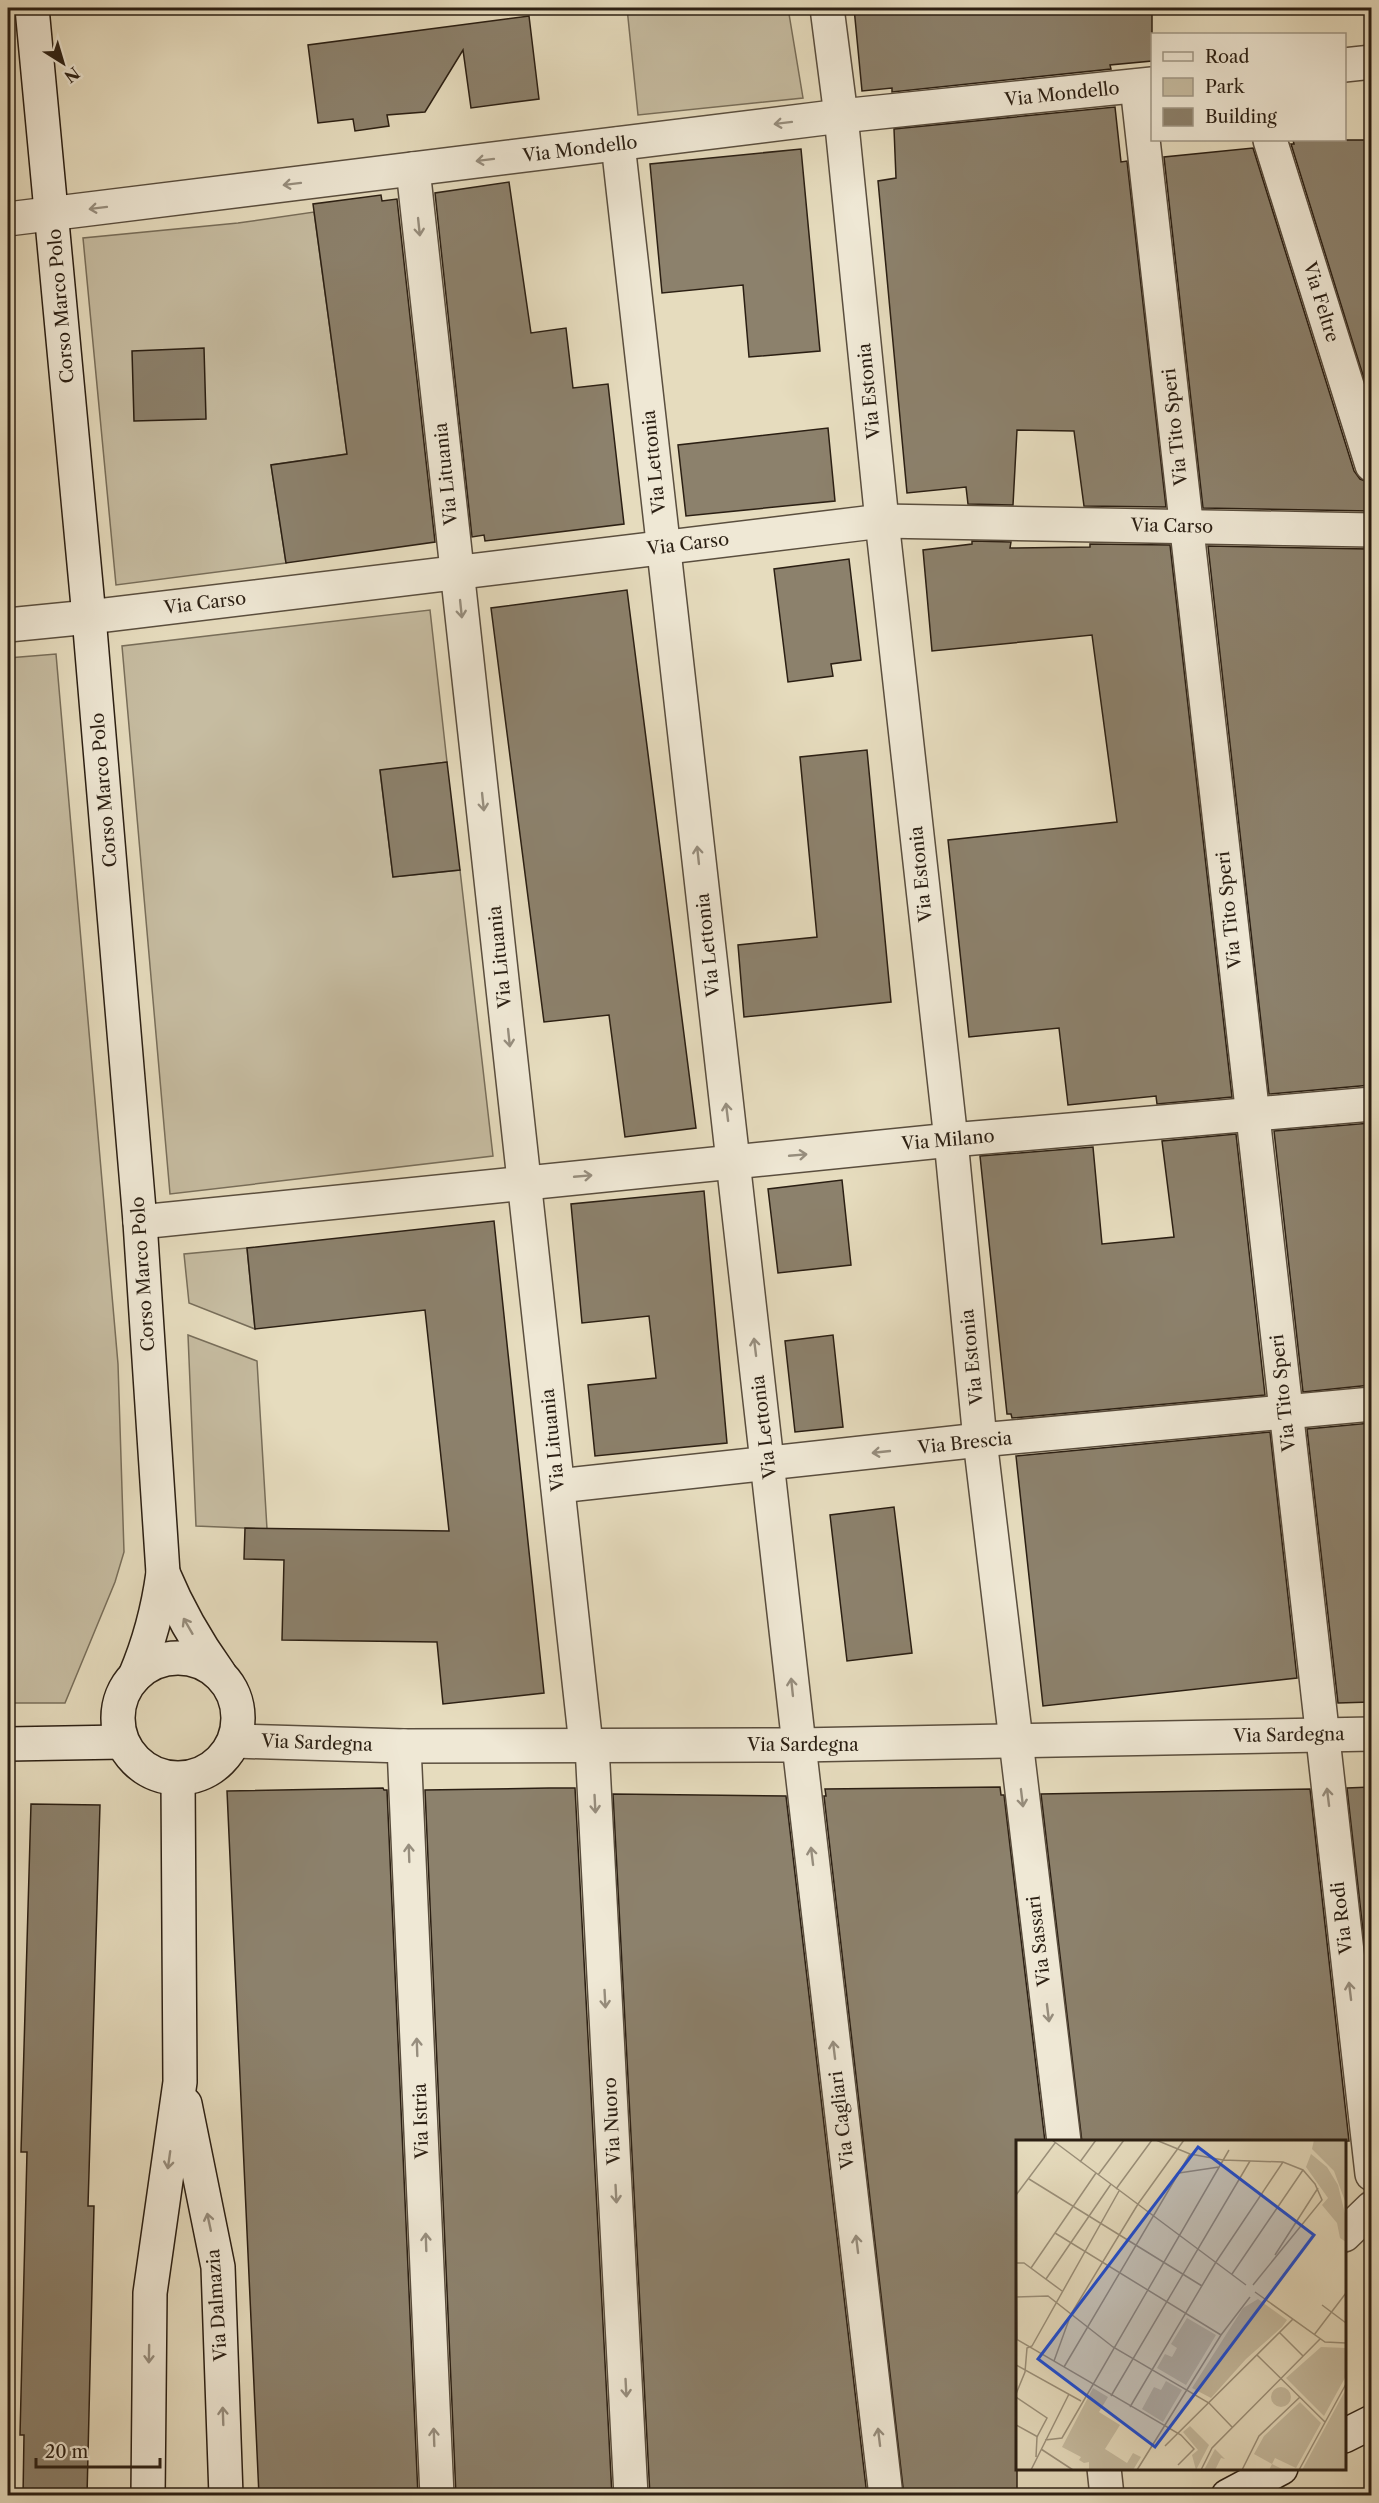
<svg xmlns="http://www.w3.org/2000/svg" width="1379" height="2503" viewBox="0 0 1379 2503" font-family="'Libre Caslon Text',serif">
	<rect width="100%" height="100%" fill="#e6dcbe"/>
	<filter id="stains"><feTurbulence type="fractalNoise" baseFrequency=".00333" numOctaves="4"/><feColorMatrix values="0 0 0 0 .2 0 0 0 0 .09 0 0 0 0 .02 0 0 0 .5 -.17"/></filter>
	<radialGradient id="worn" r=".72"><stop offset=".6" stop-color="#630" stop-opacity="0"/><stop offset="1" stop-color="#630" stop-opacity=".3"/></radialGradient>
	<g fill="#c6bca1" stroke="#786e5a" stroke-width="1.5">
		<polygon points="627,8 788,8 803,98 638,115"/>
		<polygon points="314,212 347,454 271,465 286,563 116,585 83,238 238,223"/>
		<polygon points="430,610 447,762 380,771 393,877 460,870 493,1156 170,1194 122,646"/>
		<polygon points="56,654 118,1364 124,1552 115,1582 65,1703 8,1703 8,658"/>
		<polygon points="247,1248 255,1329 189,1303 184,1254"/>
		<polygon points="188,1335 257,1361 267,1529 196,1526"/>
	</g>
	<g fill="#8c816c" stroke="#2b1f13" stroke-width="1.5">
		<polygon points="854,8 1152,8 1152,61 1110,65 1111,69 892,92 892,88 862,91"/>
		<polygon points="529,16 539,99 471,108 463,50 425,112 387,115 389,126 355,131 353,119 318,123 308,45"/>
		<polygon points="1115,107 1121,162 1127,161 1166,507 1084,506 1074,431 1017,430 1013,505 968,504 966,487 907,493 878,181 896,178 894,129"/>
		<polygon points="1293,140 1371,140 1371,401 1291,144 1294,144"/>
		<polygon points="1253,148 1354,471 1360,479 1371,483 1371,511 1203,508 1164,157"/>
		<polygon points="801,149 820,351 749,357 743,285 662,293 650,164"/>
		<polygon points="509,182 531,333 566,328 573,388 608,384 624,524 485,541 484,535 472,537 435,193"/>
		<polygon points="381,195 382,201 397,199 435,542 286,563 271,465 347,454 313,204"/>
		<polygon points="204,348 206,419 134,421 132,351"/>
		<polygon points="828,428 835,501 686,516 678,445"/>
		<polygon points="972,541 1011,542 1010,548 1090,547 1090,544 1170,545 1232,1097 1157,1104 1156,1096 1068,1105 1059,1028 969,1037 948,840 1117,822 1092,635 932,651 923,550 972,544"/>
		<polygon points="1208,546 1369,549 1371,571 1371,1085 1269,1094"/>
		<polygon points="849,559 861,660 831,664 833,676 788,682 774,569"/>
		<polygon points="627,590 696,1128 625,1137 609,1015 544,1022 491,608"/>
		<polygon points="867,750 891,1002 744,1017 738,945 817,937 800,757"/>
		<polygon points="447,762 460,870 393,877 380,770"/>
		<polygon points="1371,1123 1371,1385 1303,1392 1274,1131"/>
		<polygon points="1236,1134 1265,1395 1012,1418 1011,1414 1007,1414 980,1156 1093,1147 1102,1244 1174,1237 1162,1141"/>
		<polygon points="842,1180 851,1265 778,1273 768,1189"/>
		<polygon points="704,1191 727,1443 595,1456 588,1385 656,1378 649,1316 582,1323 571,1204"/>
		<polygon points="494,1221 544,1693 443,1704 437,1642 282,1640 284,1560 244,1559 245,1528 449,1531 425,1310 255,1329 247,1248"/>
		<polygon points="833,1335 843,1427 795,1432 785,1341"/>
		<polygon points="1371,1423 1371,1702 1338,1703 1307,1429"/>
		<polygon points="1270,1432 1297,1678 1043,1706 1016,1456"/>
		<polygon points="894,1507 912,1653 847,1661 830,1515"/>
		<polygon points="1000,1787 1001,1795 1004,1795 1045,2142 1017,2142 1017,2496 904,2496 824,1796 826,1796 825,1789"/>
		<polygon points="1371,1787 1371,2002 1347,1788"/>
		<polygon points="383,1788 384,1790 387,1790 418,2496 259,2496 227,1791"/>
		<polygon points="549,1788 575,1788 612,2496 456,2496 425,1790"/>
		<polygon points="1310,1789 1349,2141 1082,2142 1041,1794"/>
		<polygon points="613,1794 786,1796 867,2496 650,2496"/>
		<polygon points="31,1804 100,1805 88,2206 94,2206 87,2496 23,2496 24,2435 20,2435 27,2152 21,2152"/>
	</g>
	<g fill="none" stroke-linecap="round" stroke-linejoin="round">
		<defs>
			<g id="street">
				<polyline points="827,8 841,116 882,521 951,1140 980,1440 1064,2142"/>
				<polyline points="1344,65 1372,62"/>
				<polyline points="1137,86 1372,2174"/>
				<polyline points="1270,140 1372,465"/>
				<polyline points="618,144 799,1745 886,2496"/>
				<polyline points="413,169 586,1745"/>
				<polyline points="8,219 841,116 1152,84"/>
				<polyline points="8,625 89,617 882,521 1372,530"/>
				<polyline points="140,1222 951,1140 1372,1104"/>
				<polyline points="558,1486 980,1440 1372,1404"/>
				<polyline points="235,1741 404,1746 799,1745 1372,1734"/>
				<polyline points="404,1746 437,2496"/>
				<polyline points="592,1746 631,2496"/>
				<polyline points="1344,2235 1372,2208"/>
				<polyline points="1104,2468 1107,2496"/>
			</g>
			<g id="secondary">
				<path d="M 32,8 L 89,617 L 140,1222 L 163,1573 C 158,1610 150,1641 135,1676"/>
				<path d="M 163,1573 C 178,1609 196,1641 219,1673"/>
				<circle cx="178" cy="1718" r="60"/>
				<polyline points="8,1744 122,1742"/>
				<polyline points="185,2104 218,2267 226,2496"/>
				<polyline points="1344,2436 1372,2422"/>
				<polyline points="148,2496 150,2293 180,2082 178,1779"/>
				<polyline points="1228,2496 1281,2468"/>
			</g>
		</defs>
		<use href="#street" stroke="#5a4e3e" stroke-width="36"/>
		<use href="#secondary" stroke="#2b1f13" stroke-width="36"/>
		<use href="#street" stroke="#efe8d5" stroke-width="33"/>
		<use href="#secondary" stroke="#efe8d5" stroke-width="33"/>
	</g>
	<defs><path id="oneway-shaft" d="M-6 0H5M1.5-3L5.5 0L1.5 3" fill="none" stroke-width="1.6" stroke-linecap="round" stroke-linejoin="round" transform="scale(1.5)"/></defs>
	<g stroke="#978e7e">
		<use href="#oneway-shaft" transform="translate(783 123) rotate(173)"/>
		<use href="#oneway-shaft" transform="translate(485 160) rotate(173)"/>
		<use href="#oneway-shaft" transform="translate(292 184) rotate(173)"/>
		<use href="#oneway-shaft" transform="translate(98 208) rotate(173)"/>
		<use href="#oneway-shaft" transform="translate(419 227) rotate(84)"/>
		<use href="#oneway-shaft" transform="translate(461 609) rotate(84)"/>
		<use href="#oneway-shaft" transform="translate(483 802) rotate(84)"/>
		<use href="#oneway-shaft" transform="translate(698 855) rotate(-96)"/>
		<use href="#oneway-shaft" transform="translate(509 1038) rotate(84)"/>
		<use href="#oneway-shaft" transform="translate(727 1112) rotate(-97)"/>
		<use href="#oneway-shaft" transform="translate(798 1155) rotate(-5)"/>
		<use href="#oneway-shaft" transform="translate(583 1176) rotate(-5)"/>
		<use href="#oneway-shaft" transform="translate(755 1347) rotate(-97)"/>
		<use href="#oneway-shaft" transform="translate(881 1452) rotate(174)"/>
		<use href="#oneway-shaft" transform="translate(188 1626) rotate(-120)"/>
		<use href="#oneway-shaft" transform="translate(792 1687) rotate(-96)"/>
		<use href="#oneway-shaft" transform="translate(1328 1797) rotate(-97)"/>
		<use href="#oneway-shaft" transform="translate(1022 1798) rotate(83)"/>
		<use href="#oneway-shaft" transform="translate(595 1804) rotate(87)"/>
		<use href="#oneway-shaft" transform="translate(409 1853) rotate(-92)"/>
		<use href="#oneway-shaft" transform="translate(812 1856) rotate(-97)"/>
		<use href="#oneway-shaft" transform="translate(1350 1991) rotate(-97)"/>
		<use href="#oneway-shaft" transform="translate(605 1999) rotate(87)"/>
		<use href="#oneway-shaft" transform="translate(1048 2013) rotate(83)"/>
		<use href="#oneway-shaft" transform="translate(417 2047) rotate(-92)"/>
		<use href="#oneway-shaft" transform="translate(834 2050) rotate(-97)"/>
		<use href="#oneway-shaft" transform="translate(169 2160) rotate(98)"/>
		<use href="#oneway-shaft" transform="translate(616 2194) rotate(87)"/>
		<use href="#oneway-shaft" transform="translate(209 2222) rotate(-102)"/>
		<use href="#oneway-shaft" transform="translate(426 2242) rotate(-92)"/>
		<use href="#oneway-shaft" transform="translate(857 2244) rotate(-97)"/>
		<use href="#oneway-shaft" transform="translate(149 2354) rotate(91)"/>
		<use href="#oneway-shaft" transform="translate(626 2388) rotate(87)"/>
		<use href="#oneway-shaft" transform="translate(223 2416) rotate(-92)"/>
		<use href="#oneway-shaft" transform="translate(434 2437) rotate(-92)"/>
		<use href="#oneway-shaft" transform="translate(879 2437) rotate(-97)"/>
	</g>
	<g text-anchor="middle" stroke-width="6" stroke-linejoin="round" paint-order="stroke">
		<g font-size="18" fill="#2b1f13" stroke="#efe8d5">
			<text transform="translate(1062 94) rotate(-6)" y="6">Via Mondello</text>
			<text transform="translate(580 149) rotate(-7)" y="6">Via Mondello</text>
			<text transform="translate(1321 302) rotate(73)" y="6">Via Feltre</text>
			<text transform="translate(61 306) rotate(-95)" y="6">Corso Marco Polo</text>
			<text transform="translate(869 391) rotate(-96)" y="6">Via Estonia</text>
			<text transform="translate(1175 427) rotate(-96)" y="6">Via Tito Speri</text>
			<text transform="translate(654 462) rotate(-96)" y="6">Via Lettonia</text>
			<text transform="translate(446 474) rotate(-96)" y="6">Via Lituania</text>
			<text transform="translate(1172 526) rotate(1)" y="6">Via Carso</text>
			<text transform="translate(688 544) rotate(-7)" y="6">Via Carso</text>
			<text transform="translate(205 603) rotate(-7)" y="6">Via Carso</text>
			<text transform="translate(104 790) rotate(-95)" y="6">Corso Marco Polo</text>
			<text transform="translate(921 874) rotate(-96)" y="6">Via Estonia</text>
			<text transform="translate(1229 910) rotate(-96)" y="6">Via Tito Speri</text>
			<text transform="translate(708 945) rotate(-96)" y="6">Via Lettonia</text>
			<text transform="translate(500 957) rotate(-96)" y="6">Via Lituania</text>
			<text transform="translate(948 1140) rotate(-5)" y="6">Via Milano</text>
			<text transform="translate(143 1274) rotate(-94)" y="6">Corso Marco Polo</text>
			<text transform="translate(972 1357) rotate(-96)" y="6">Via Estonia</text>
			<text transform="translate(1283 1393) rotate(-96)" y="6">Via Tito Speri</text>
			<text transform="translate(764 1427) rotate(-97)" y="6">Via Lettonia</text>
			<text transform="translate(553 1440) rotate(-96)" y="6">Via Lituania</text>
			<text transform="translate(965 1443) rotate(-6)" y="6">Via Brescia</text>
			<text transform="translate(1289 1735) rotate(-1)" y="6">Via Sardegna</text>
			<text transform="translate(317 1743) rotate(2)" y="6">Via Sardegna</text>
			<text x="803" y="1751">Via Sardegna</text>
			<text transform="translate(1342 1918) rotate(-97)" y="6">Via Rodi</text>
			<text transform="translate(1039 1941) rotate(-97)" y="6">Via Sassari</text>
			<text transform="translate(842 2120) rotate(-97)" y="6">Via Cagliari</text>
			<text transform="translate(421 2121) rotate(-92)" y="6">Via Istria</text>
			<text transform="translate(612 2121) rotate(-93)" y="6">Via Nuoro</text>
			<text transform="translate(217 2305) rotate(-94)" y="6">Via Dalmazia</text>
		</g>
	</g>
	<g transform="translate(1016 2140)">
		<rect width="330" height="330" fill="#e6dcbe"/>
		<path d="M 298,0 L 330,0 L 330,64 L 318,31 L 296,9 ZM 295,14 L 311,27 L 322,45 L 330,78 L 330,102 L 324,98 L 321,83 L 306,65 L 312,58 L 290,27 ZM 242,159 L 271,180 L 266,187 L 230,219 L 195,258 L 176,248 L 227,168 ZM 171,178 L 200,195 L 170,245 L 141,228 L 149,214 L 156,217 L 161,208 L 155,204 ZM 305,207 L 330,208 L 330,236 L 308,276 L 270,238 ZM 150,241 L 166,250 L 147,282 L 126,269 L 138,247 L 145,250 ZM255 257a10 10 0 1 1 20 0a10 10 0 1 1-20 0ZM 77,248 L 92,257 L 83,272 L 104,285 L 89,309 L 111,323 L 117,313 L 125,317 L 117,330 L 73,330 L 73,322 L 68,323 L 63,320 L 65,317 L 46,307 ZM 330,249 L 330,330 L 286,330 ZM 284,262 L 305,283 L 280,328 L 259,318 L 256,324 L 268,330 L 253,330 L 256,324 L 238,314 L 248,296 ZM 174,286 L 193,305 L 180,330 L 176,315 L 182,310 L 167,292 ZM 199,309 L 209,319 L 205,318 L 199,330 L 188,330 Z" fill="#c6bca1"/>
		<path fill="none" stroke="#9b907a" stroke-width="1.5" d="M 36,0 L 230,145M 140,0 L 174,14 L 207,20 L 267,22 L 287,30 L 299,44 L 306,60 L 237,145M 64,22 L 80,0M 163,33 L 203,27M 82,35 L 108,0M 13,39 L 186,146M 100,49 L 136,0M 0,55 L 39,3M 39,93 L 205,195M 0,104 L 1,199M 259,115 L 302,48M 200,122 L 267,22M 0,123 L 8,123 L 46,151M 15,128 L 80,33M 216,134 L 287,30M 30,139 L 95,44M 239,152 L 309,202 L 330,203M 0,157 L 32,156 L 97,207 L 193,263 L 216,287M 306,165 L 330,183M 264,193 L 287,216M 298,195 L 330,153M 0,199 L 165,295 L 178,309 L 162,325M 241,215 L 309,282M 38,221 L 55,174 L 122,64 L 168,0M 0,225 L 65,261M 48,227 L 174,14M 0,254 L 9,232 L 11,208 L 16,206 L 103,51M 95,256 L 234,21M 0,257 L 31,278 L 21,297 L 20,317M 114,267 L 200,122M 0,285 L 22,297M 29,300 L 46,298 L 213,10M 149,306 L 277,179M 25,309 L 57,330M 15,330 L 53,254M 121,330 L 205,195 L 234,157M 185,330 L 196,308 L 304,199M 226,330 L 243,296 L 284,257M 283,330 L 330,244"/>
		<path fill="#1d4ed8" fill-opacity="0.15" stroke="#1d4ed8" stroke-width="3" d="M 182,7 L 298,95 L 139,307 L 22,219 Z"/>
		<rect width="330" height="330" fill="none" stroke="#2b1f13" stroke-width="3"/>
	</g>
	<rect width="1379" height="2503" fill="none" stroke="#e6dcbe" stroke-width="30"/>
	<rect x="9" y="9" width="1361" height="2485" fill="none" stroke="#2b1f13" stroke-width="3"/>
	<rect x="15" y="15" width="1349" height="2473" fill="none" stroke="#2b1f13" stroke-width="1.5"/>
	<rect x="1151" y="33" width="195" height="108" fill="#efe8d5" stroke="#a19887" stroke-width="1.5"/>
	<rect x="1163" y="52" width="30" height="9" fill="#efe8d5" stroke="#a19887" stroke-width="1.5"/>
	<text x="1205" y="63" font-size="18" fill="#2b1f13">Road</text>
	<rect x="1163" y="78" width="30" height="18" fill="#c6bca1" stroke="#a19887" stroke-width="1.5"/>
	<text x="1205" y="93" font-size="18" fill="#2b1f13">Park</text>
	<rect x="1163" y="108" width="30" height="18" fill="#8c816c" stroke="#a19887" stroke-width="1.5"/>
	<text x="1205" y="123" font-size="18" fill="#2b1f13">Building</text>
	<g transform="translate(63 63) rotate(143)" stroke="#efe8d5" stroke-width="4.5" paint-order="stroke">
	<path d="M0-4.5L10 22L0 15L-10 22Z" fill="#2b1f13"/>
	<text y="-9" font-size="16" font-weight="bold" text-anchor="middle" fill="#2b1f13">N</text>
	</g>
	<path d="M36 2458v9h124v-9" fill="none" stroke="#2b1f13" stroke-width="3"/>
	<text x="45" y="2458" font-size="18" fill="#2b1f13" stroke="#efe8d5" stroke-width="4.5" paint-order="stroke">20 m</text>
	<rect width="100%" height="100%" filter="url(#stains)"/>
	<rect width="100%" height="100%" fill="url(#worn)"/>
</svg>
